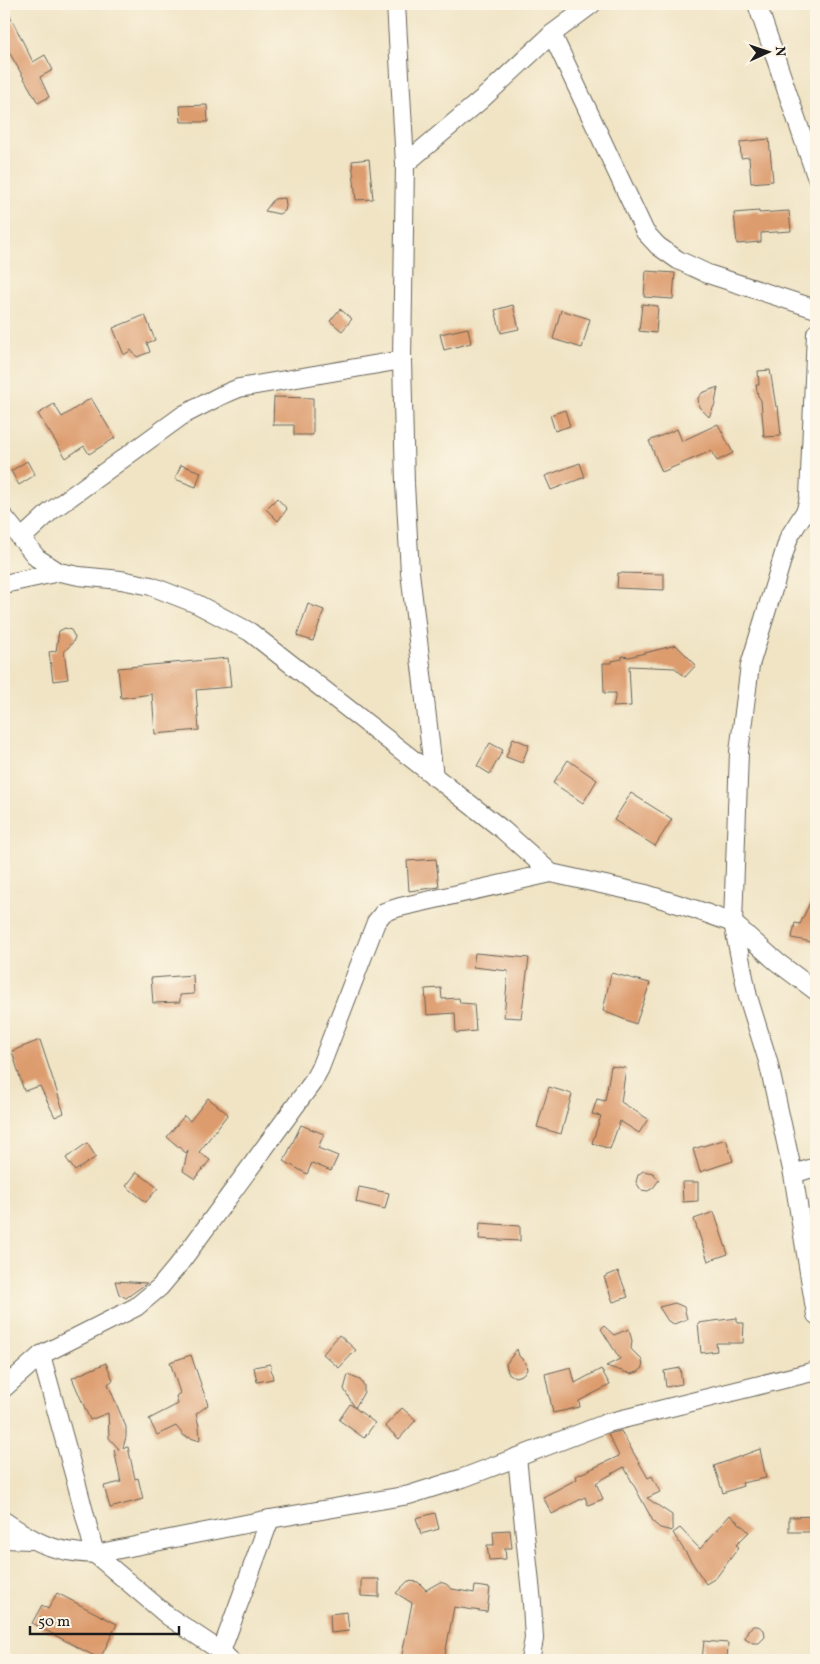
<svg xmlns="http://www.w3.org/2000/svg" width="820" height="1664" viewBox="0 0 820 1664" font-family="Vollkorn,serif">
	<rect width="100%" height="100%" fill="#fcf5e5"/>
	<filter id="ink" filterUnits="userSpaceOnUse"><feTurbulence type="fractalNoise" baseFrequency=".02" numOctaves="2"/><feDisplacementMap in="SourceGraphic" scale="10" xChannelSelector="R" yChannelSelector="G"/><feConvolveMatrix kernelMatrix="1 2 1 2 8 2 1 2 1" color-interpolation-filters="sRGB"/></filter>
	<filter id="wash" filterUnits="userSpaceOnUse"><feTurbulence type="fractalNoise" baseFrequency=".0096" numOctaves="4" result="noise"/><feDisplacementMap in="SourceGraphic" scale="20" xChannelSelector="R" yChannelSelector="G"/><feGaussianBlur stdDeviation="1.12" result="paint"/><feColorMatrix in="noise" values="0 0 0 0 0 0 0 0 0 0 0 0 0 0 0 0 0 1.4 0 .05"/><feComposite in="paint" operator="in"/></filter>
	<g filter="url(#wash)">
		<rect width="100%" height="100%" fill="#f0e4c5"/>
		<g id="blocks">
			<g fill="#dd9c6e">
				<polygon points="4,4 33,62 45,55 53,70 40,77 49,97 38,103 8,50 4,52"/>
				<polygon points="207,105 208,122 181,122 180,106"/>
				<polygon points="769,139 773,181 751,183 749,157 741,158 740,142"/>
				<polygon points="369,159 373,199 356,200 352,161"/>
				<polygon points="285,198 286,206 285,211 279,214 265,211 274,199"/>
				<polygon points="759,211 759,213 789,211 791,231 761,233 761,242 737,244 734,213"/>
				<polygon points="646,271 675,273 673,299 644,297"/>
				<polygon points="642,304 658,306 656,333 639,331"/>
				<polygon points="513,305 519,329 501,333 495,310"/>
				<polygon points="340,309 352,319 342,331 330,321"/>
				<polygon points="561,310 590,319 582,348 553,339"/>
				<polygon points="145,315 155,340 147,343 150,352 137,357 131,350 124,355 113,328"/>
				<polygon points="468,328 471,343 444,350 440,334"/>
				<polygon points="770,370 776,407 778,406 781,436 764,437 761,400 758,396 756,385 759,385 758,371"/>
				<polygon points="718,387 715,404 709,417 699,407 698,398 702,393"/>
				<polygon points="274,397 313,398 313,435 294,435 294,425 273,425"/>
				<polygon points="91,398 115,438 89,454 84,446 66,458 38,414 54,404 62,417"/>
				<polygon points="565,410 570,426 555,431 550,415"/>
				<polygon points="718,424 733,453 717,461 711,451 662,472 649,441 677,429 682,441"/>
				<polygon points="27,461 35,475 19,485 11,471"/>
				<polygon points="580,463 585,477 551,490 545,476"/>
				<polygon points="181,465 201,472 196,487 175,479"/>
				<polygon points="277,498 287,509 278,521 266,509"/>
				<polygon points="618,573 664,574 664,590 617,588"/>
				<polygon points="308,604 324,610 313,641 297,636"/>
				<polygon points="65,628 71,630 75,637 73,642 64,652 68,679 53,681 49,652 56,651 59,631"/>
				<polygon points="676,645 696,665 685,677 675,668 629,666 631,706 613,707 616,693 604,693 603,663 612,663 612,661 622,659 622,656 629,657"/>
				<polygon points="228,658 231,687 196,690 199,730 155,734 152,694 121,698 118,668"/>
				<polygon points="513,738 529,745 522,763 506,757"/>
				<polygon points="490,743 503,750 490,774 477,766"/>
				<polygon points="568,760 597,780 583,803 553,783"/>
				<polygon points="631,793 672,819 655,846 614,820"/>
				<polygon points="436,859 439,887 409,891 407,861"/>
				<polygon points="816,890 816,943 792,938 795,923 800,924"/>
				<polygon points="475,953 529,958 521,1018 504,1017 508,971 473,967"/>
				<polygon points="611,973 650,983 636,1024 603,1011"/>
				<polygon points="193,975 194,994 180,995 180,1002 153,1003 151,978"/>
				<polygon points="441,988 442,999 459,998 460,1003 474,1004 476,1031 456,1033 455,1013 427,1015 425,989"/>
				<polygon points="40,1040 64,1113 55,1117 40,1086 24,1091 12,1051"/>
				<polygon points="611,1066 626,1068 621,1102 648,1119 639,1133 620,1121 610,1149 592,1143 601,1116 592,1114 597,1099 605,1101"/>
				<polygon points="549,1087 572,1094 561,1134 537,1127"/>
				<polygon points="208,1098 228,1114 199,1152 210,1160 195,1179 183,1171 188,1150 186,1153 167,1137 184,1116 190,1121"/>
				<polygon points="301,1125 324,1134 318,1148 338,1156 331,1171 312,1163 307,1174 284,1161"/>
				<polygon points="726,1139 733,1161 700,1172 693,1149"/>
				<polygon points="87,1143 96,1157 75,1171 66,1158"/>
				<polygon points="643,1171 653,1173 659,1180 653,1188 648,1191 641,1190 636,1182 638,1175"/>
				<polygon points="137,1172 158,1188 146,1202 126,1186"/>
				<polygon points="682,1182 698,1182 698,1201 683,1202"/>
				<polygon points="359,1187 389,1193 385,1209 356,1202"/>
				<polygon points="714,1212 728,1254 708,1261 694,1219"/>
				<polygon points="480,1223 520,1226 520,1241 479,1239"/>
				<polygon points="618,1271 628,1297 613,1302 604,1277"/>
				<polygon points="115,1281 147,1283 126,1298 119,1294"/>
				<polygon points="675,1303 684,1307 687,1319 674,1324 668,1321 659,1307"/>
				<polygon points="737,1318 737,1323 744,1323 743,1343 716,1343 717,1351 701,1353 698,1323"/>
				<polygon points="604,1326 614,1335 629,1329 632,1341 631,1349 642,1360 643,1368 638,1372 631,1374 606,1366 620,1359 601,1329"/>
				<polygon points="339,1335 356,1350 339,1368 323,1354"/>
				<polygon points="517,1349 519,1356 526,1363 527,1370 522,1375 515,1377 508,1373 506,1364"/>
				<polygon points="191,1355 208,1405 196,1414 199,1426 200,1441 184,1436 176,1426 157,1435 149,1419 178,1404 176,1396 180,1393 170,1362"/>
				<polygon points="106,1363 113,1380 108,1384 126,1427 126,1437 123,1448 128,1447 135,1479 138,1478 143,1499 110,1508 104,1486 121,1482 114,1450 119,1449 109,1438 108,1413 90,1420 72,1378"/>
				<polygon points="270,1364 273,1379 257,1382 254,1367"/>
				<polygon points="571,1367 575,1383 601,1369 610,1385 579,1401 580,1407 553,1413 545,1374"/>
				<polygon points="680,1368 682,1384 666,1387 664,1371"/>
				<polygon points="348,1375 360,1380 364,1385 364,1392 355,1408 344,1389"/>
				<polygon points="350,1404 375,1423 364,1438 339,1420"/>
				<polygon points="402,1408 416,1420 399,1439 385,1426"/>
				<polygon points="621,1431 648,1478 652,1476 660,1492 647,1498 672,1515 672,1531 660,1528 654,1523 624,1467 596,1483 603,1499 588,1505 585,1497 552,1514 543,1497 577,1479 576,1476 619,1456 608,1434"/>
				<polygon points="760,1449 766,1478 742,1483 743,1486 723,1493 714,1466"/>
				<polygon points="435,1513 439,1529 421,1534 416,1518"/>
				<polygon points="730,1515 749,1532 736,1545 739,1547 716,1578 706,1584 673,1533 680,1528 700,1549"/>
				<polygon points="816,1516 816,1532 789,1532 789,1517"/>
				<polygon points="510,1530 512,1548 505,1548 506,1559 489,1560 487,1545 494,1545 493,1531"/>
				<polygon points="361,1579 379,1579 379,1597 361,1596"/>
				<polygon points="408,1581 418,1582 426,1590 440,1582 446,1584 452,1589 474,1593 475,1586 490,1588 487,1612 454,1607 444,1660 401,1660 412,1603 396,1593"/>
				<polygon points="57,1593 117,1624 100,1659 32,1623 42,1605 48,1609"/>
				<polygon points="347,1612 349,1631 331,1633 330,1614"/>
				<polygon points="753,1626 758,1626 764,1630 765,1637 759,1643 753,1643 745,1638 748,1630"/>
				<polygon points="704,1641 728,1643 727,1660 702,1660"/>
			</g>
		</g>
	</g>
	<g filter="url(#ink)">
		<use href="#blocks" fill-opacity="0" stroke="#666257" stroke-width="1"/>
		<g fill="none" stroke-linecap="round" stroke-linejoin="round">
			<defs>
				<g id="street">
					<polyline points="396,4 405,164 402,360 405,484 410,572 434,777"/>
					<polyline points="757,4 816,176"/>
					<polyline points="552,34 645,232 658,246 678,260 708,274 816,309"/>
					<polyline points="405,164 482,99 552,34 592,4"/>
					<polyline points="816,333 809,497 806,510 789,537 750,665 739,752 733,923 748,997 768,1061 793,1174 816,1315"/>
					<polyline points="4,517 37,558 59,572 79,576 121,580 151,586 197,604 250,632 503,830 551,873 646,894 697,910 733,923 777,962 816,991"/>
					<polyline points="21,539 51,511 183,415 220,396 239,388 402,360"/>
					<polyline points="4,584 59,572"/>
					<polyline points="793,1174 816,1167"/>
					<polyline points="41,1355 77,1485 95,1554 168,1616 222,1652 230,1660"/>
					<polyline points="4,1388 41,1355 136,1307 160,1287 180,1263 312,1083 320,1068 376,922 384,912 400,907 551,873"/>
					<polyline points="517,1457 532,1603 534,1639 530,1660"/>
					<path d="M 4,1521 C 38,1544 53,1552 95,1554 L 270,1519 L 409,1495 L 463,1478 L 607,1423 L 816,1371"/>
					<polyline points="4,1539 31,1540"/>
					<polyline points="218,1660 270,1519"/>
				</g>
			</defs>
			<use href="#street" stroke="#666257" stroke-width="20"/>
			<use href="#street" stroke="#fff" stroke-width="18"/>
		</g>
	</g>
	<rect width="820" height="1664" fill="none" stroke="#fcf5e5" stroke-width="20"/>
	<g transform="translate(768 52) rotate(87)" stroke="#fcf5e5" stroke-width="4" paint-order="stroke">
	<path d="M0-4L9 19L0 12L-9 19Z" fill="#1c1c1c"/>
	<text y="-8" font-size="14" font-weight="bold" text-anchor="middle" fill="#1c1c1c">N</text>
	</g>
	<path d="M30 1626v8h149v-8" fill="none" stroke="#1c1c1c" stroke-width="2.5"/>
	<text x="38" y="1626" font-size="15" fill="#1c1c1c" stroke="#fcf5e5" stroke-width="4" paint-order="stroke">50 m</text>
</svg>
